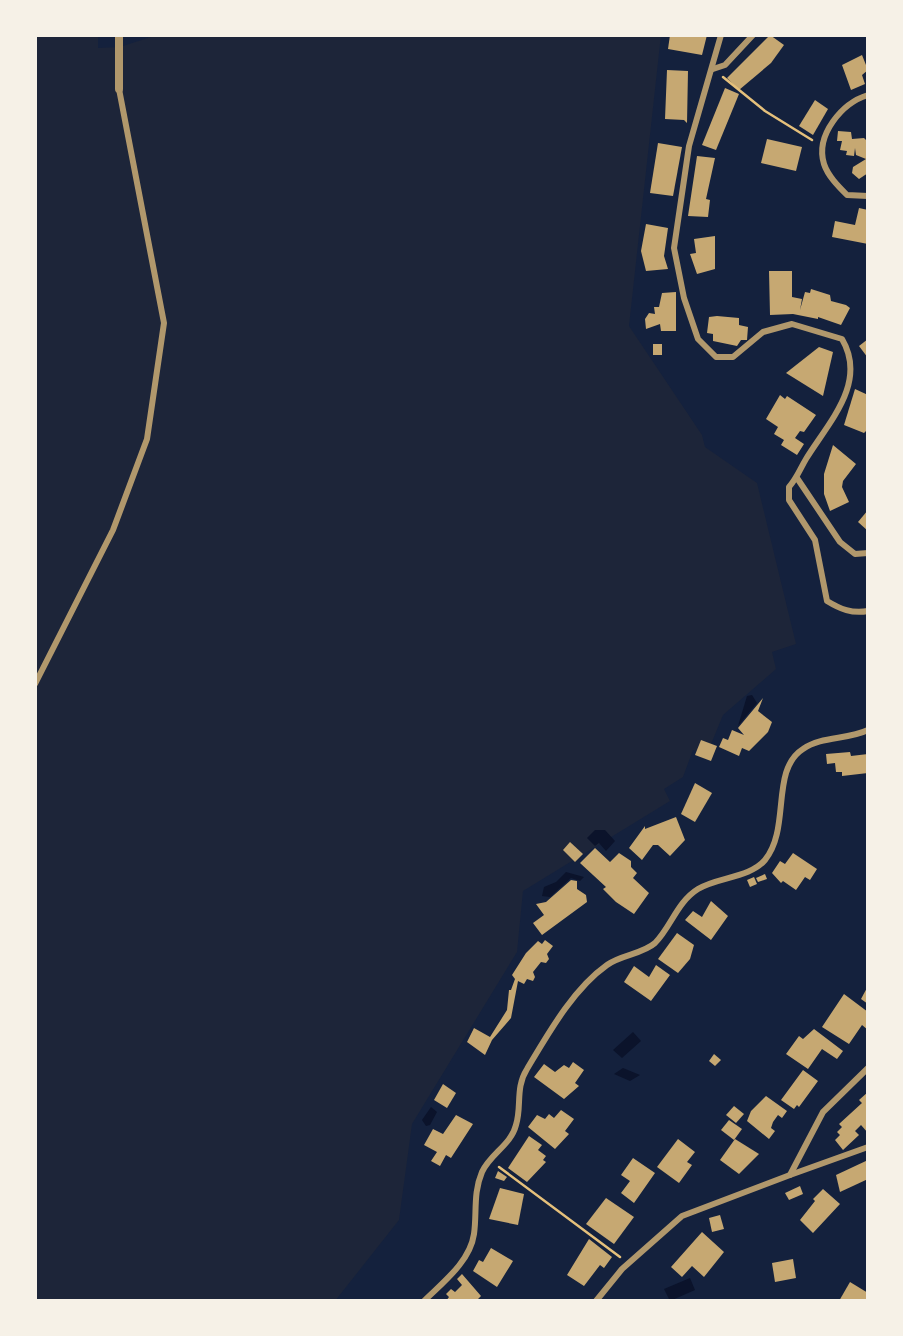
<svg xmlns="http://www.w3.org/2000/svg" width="903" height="1336" viewBox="0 0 903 1336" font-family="Montserrat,sans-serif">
	<rect width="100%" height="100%" fill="#14213d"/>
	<polygon fill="#1d2539" points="35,35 98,35 98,48 120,47 157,35 661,35 629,326 702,435 705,447 757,483 796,644 772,652 776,669 723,715 707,754 693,750 683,777 664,789 670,801 523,891 517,952 412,1124 399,1220 335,1301 35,1301"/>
	<g fill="#0b132b">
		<polygon points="752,695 757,703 738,726 747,696"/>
		<polygon points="595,830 605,830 615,841 606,851 599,843 595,846 587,838"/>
		<polygon points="566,872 584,877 580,881 571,878 550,897 542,896 544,887 556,882"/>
		<polygon points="633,1032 641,1041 622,1058 613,1050"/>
		<polygon points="623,1068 640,1075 630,1081 614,1074"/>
		<polygon points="431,1107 437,1112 430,1125 426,1126 422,1120"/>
		<polygon points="690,1278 695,1290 670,1301 664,1289"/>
	</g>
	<g fill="#c6a872">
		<polygon points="670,35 707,35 702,55 668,49"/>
		<polygon points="770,35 784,45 771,63 739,90 727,78"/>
		<polygon points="862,55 868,70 862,75 865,84 851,90 842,65"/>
		<polygon points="667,70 688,71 687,123 684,120 665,119"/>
		<polygon points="725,88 739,94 716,150 702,145"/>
		<polygon points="815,100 828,109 813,135 799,126"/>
		<polygon points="838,131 851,132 852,139 864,138 868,142 868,173 859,179 852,173 853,167 866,159 856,155 855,148 854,156 846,155 847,151 840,150 842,141 837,141"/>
		<polygon points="767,139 802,147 796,171 761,163"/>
		<polygon points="658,143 682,147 673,196 650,193"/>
		<polygon points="697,156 715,158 706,199 710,200 708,217 688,216"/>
		<polygon points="859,208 868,210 868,244 832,237 835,221 855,225"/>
		<polygon points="646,224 668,228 664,256 668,269 646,271 641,251"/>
		<polygon points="715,236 715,269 697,274 690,254 696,253 694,239"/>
		<polygon points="769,271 792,271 792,297 802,299 800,310 805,292 810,293 811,289 830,295 831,301 846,305 850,308 841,325 818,317 818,319 793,314 770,315"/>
		<polygon points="676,292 676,331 661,331 660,324 646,329 645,319 649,313 655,314 654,307 659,307 662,293"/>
		<polygon points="717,316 739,318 739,325 748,327 747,340 741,340 737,346 713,341 713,334 707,333 709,317"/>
		<polygon points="868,339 868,358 859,346"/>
		<rect x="653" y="344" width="9" height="11"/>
		<polygon points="819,347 833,352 823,396 786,373"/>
		<polygon points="855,389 868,395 868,429 864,433 844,425"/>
		<polygon points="780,395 785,399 787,396 816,415 804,432 800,431 795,438 804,444 797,455 781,445 784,440 774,434 778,427 766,419"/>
		<polygon points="833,445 856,464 843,481 842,487 849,502 830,511 824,494 824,474"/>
		<polygon points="868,510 868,531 858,522"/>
		<polygon points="763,698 758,711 772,722 768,732 749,751 742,748 739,756 719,747 723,738 728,740 732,730 744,735 738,728"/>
		<polygon points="701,740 717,746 711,761 695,755"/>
		<polygon points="850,752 851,756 868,754 868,773 842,776 842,772 836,772 835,763 827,764 826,754"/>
		<polygon points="695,783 712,793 695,822 681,814"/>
		<polygon points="676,817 685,840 670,856 658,845 653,845 642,860 629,848 645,826 645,829"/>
		<polygon points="570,842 583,854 575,862 563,850"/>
		<polygon points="595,848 610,862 619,853 631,861 631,867 637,873 633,878 649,893 634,914 616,902 603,889 606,887 580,863"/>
		<polygon points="793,853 817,869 810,880 805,877 796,890 783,881 781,883 772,873 780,861 785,864"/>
		<polygon points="765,874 767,879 758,882 756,878"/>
		<polygon points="754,877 757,884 750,887 747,880"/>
		<polygon points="571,880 577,881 577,889 586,895 587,902 542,935 533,923 544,915 536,904 546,902"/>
		<polygon points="711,901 728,916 711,940 685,920 693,911 702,917"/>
		<polygon points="677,933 694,945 690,959 678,973 658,959"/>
		<polygon points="545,940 553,946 547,954 549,959 546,963 541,962 533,972 535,977 533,981 527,979 524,984 518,981 511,1018 492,1040 485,1055 467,1042 474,1028 490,1037 507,1010 509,990 511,990 515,979 512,975 526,953 538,941 542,944"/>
		<polygon points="656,965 670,975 651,1001 624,982 634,966 649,977"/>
		<polygon points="868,986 868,1004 861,999"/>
		<polygon points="844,994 868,1012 868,1030 862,1025 849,1044 822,1027"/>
		<polygon points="814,1029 843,1051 837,1059 822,1049 808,1069 786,1054 799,1036 803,1039"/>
		<polygon points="714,1054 721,1060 715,1066 709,1061"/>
		<polygon points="573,1062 584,1070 575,1083 579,1086 564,1099 534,1077 544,1064 555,1072 564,1065 569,1068"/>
		<polygon points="803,1070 818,1081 799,1107 797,1105 794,1109 781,1100"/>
		<polygon points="443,1084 456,1093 447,1108 434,1100"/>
		<polygon points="868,1092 868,1133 861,1125 855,1131 859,1135 843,1150 835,1140 840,1135 837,1132 842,1127 839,1124 862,1103 859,1100"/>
		<polygon points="766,1096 787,1111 782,1118 778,1115 773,1122 771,1128 775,1131 769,1139 747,1121 751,1111"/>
		<polygon points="734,1106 744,1114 736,1123 726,1115"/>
		<polygon points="561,1110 574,1119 565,1131 569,1134 555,1149 528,1127 537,1115 545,1119 549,1114 554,1118"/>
		<polygon points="456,1115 473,1124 451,1158 446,1155 440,1166 431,1161 437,1152 424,1145 433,1129 443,1134"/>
		<polygon points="729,1120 742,1129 734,1140 721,1130"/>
		<polygon points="529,1136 542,1145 538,1150 546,1156 543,1160 546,1162 527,1182 508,1168"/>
		<polygon points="678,1139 695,1152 687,1162 692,1165 679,1183 657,1167"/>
		<polygon points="735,1139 759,1154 739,1174 720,1160"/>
		<polygon points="633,1158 655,1173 634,1203 621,1193 630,1181 621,1175"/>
		<polygon points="868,1160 868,1179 840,1192 836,1175"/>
		<polygon points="498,1171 507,1177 504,1181 495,1178"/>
		<polygon points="800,1186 803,1194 789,1200 785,1193"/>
		<polygon points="500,1188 524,1194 518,1225 489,1219"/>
		<polygon points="823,1189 840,1204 813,1233 800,1220 815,1201 813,1199"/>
		<polygon points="606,1198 634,1217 614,1244 586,1224"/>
		<polygon points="720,1215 724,1229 712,1232 709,1218"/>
		<polygon points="702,1232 724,1252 704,1277 692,1266 682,1277 671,1267"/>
		<polygon points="589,1239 612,1257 604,1268 600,1265 584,1286 567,1275"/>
		<polygon points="491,1248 513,1261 497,1287 473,1271 479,1260 483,1262"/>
		<polygon points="793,1259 796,1278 775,1282 772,1263"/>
		<polygon points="462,1274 481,1296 476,1301 446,1301 449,1297 446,1294 451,1289 455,1292 462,1285 457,1279"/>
		<polygon points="850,1282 868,1293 868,1301 839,1301"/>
	</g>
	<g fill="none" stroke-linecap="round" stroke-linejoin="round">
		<g stroke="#e5c07b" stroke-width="2.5">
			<polyline points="723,77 765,111 812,140"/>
			<polyline points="499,1167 620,1257"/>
		</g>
		<g stroke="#b1986c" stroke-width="6">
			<path d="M 721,35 L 689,146 L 674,248 L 684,298 L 698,339 L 716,357 L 733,357 L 763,332 L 792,324 L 842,339 C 868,383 828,423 806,459 C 800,469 797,478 789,487 L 789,500 L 815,540 L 827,601 C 840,609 852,614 868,611"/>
			<polyline points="713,69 725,65 753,35"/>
			<path d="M 868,95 C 842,103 815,135 824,164 C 828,176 838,186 847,195 L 868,196"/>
			<polyline points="797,478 840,542 855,554 868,553"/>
			<polyline points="35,684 113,530 147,439 164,323 119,89"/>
			<polyline points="790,1175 868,1147"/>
			<path d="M 424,1301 C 442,1283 470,1262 474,1234 C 477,1213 473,1193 482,1172 C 490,1154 511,1145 516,1125 C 522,1106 515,1088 527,1069 C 548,1034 573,989 607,965 C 620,955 643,954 655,943 C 671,927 677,902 698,889 C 717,877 750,878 765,860 C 791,828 770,770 803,749 C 822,736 847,740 868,730"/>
			<polyline points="596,1301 622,1269 682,1216 790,1175 823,1112 868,1068"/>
		</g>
		<polyline stroke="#b1986c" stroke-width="8" points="119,35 119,89"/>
	</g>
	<rect width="903" height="1336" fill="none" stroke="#f6f1e7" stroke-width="74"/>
</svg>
